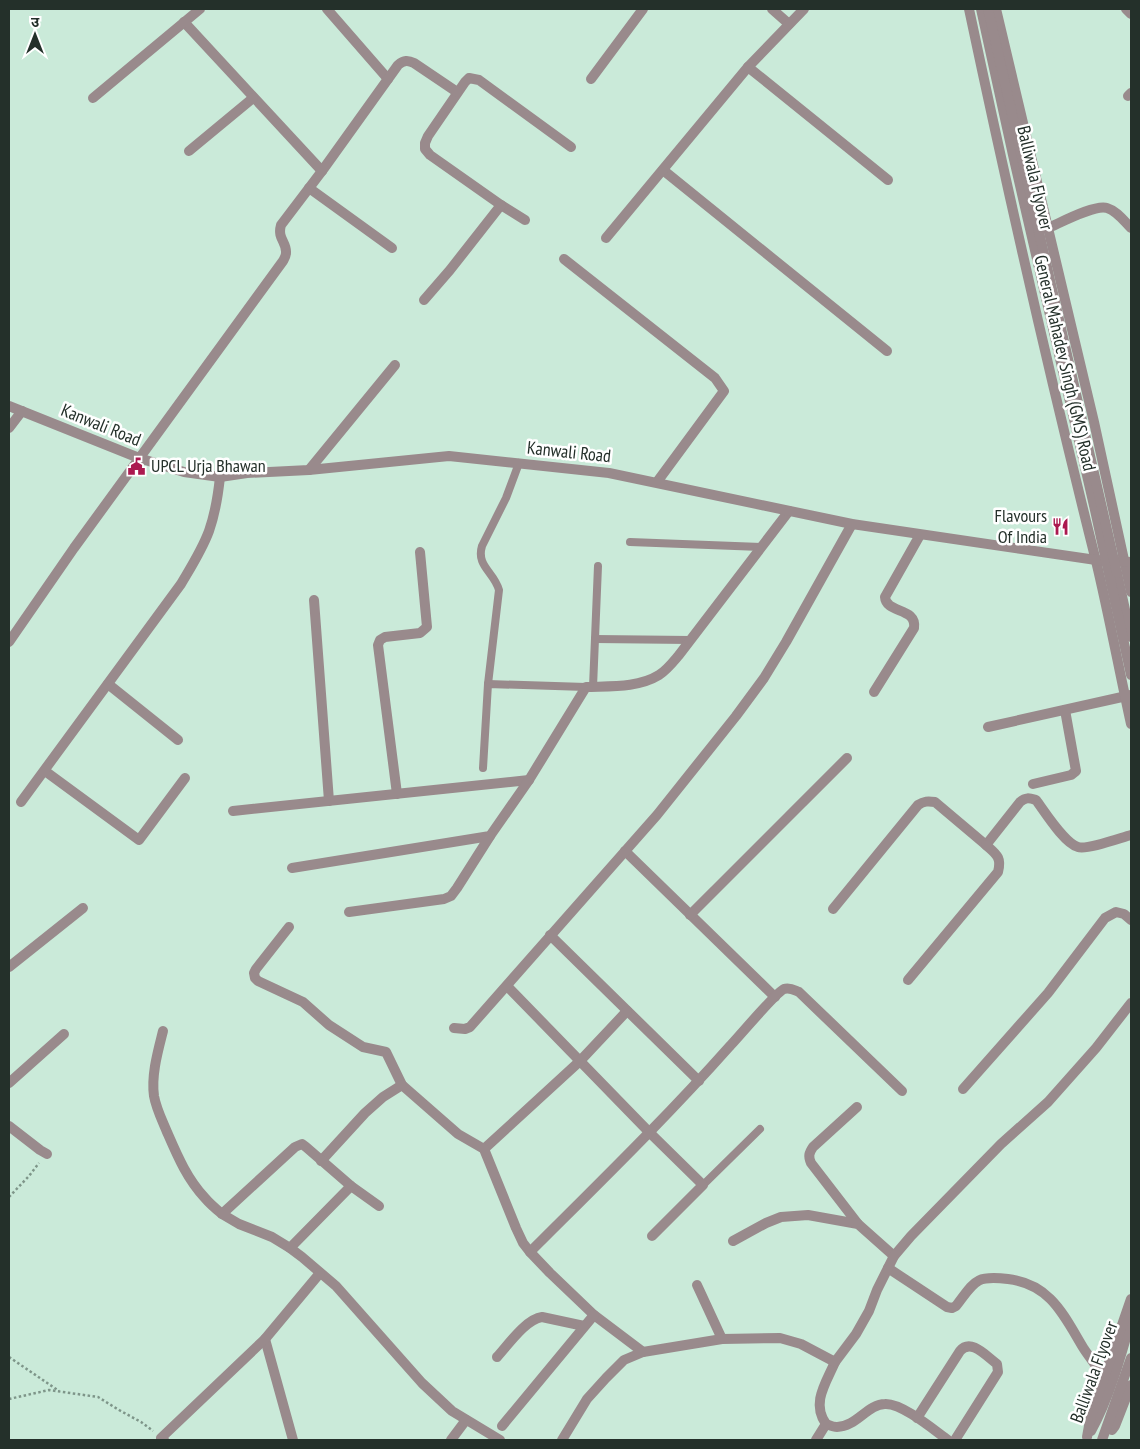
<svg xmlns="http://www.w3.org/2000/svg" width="1140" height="1449" viewBox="0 0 1140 1449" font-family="'PT Sans Narrow','Noto Sans Devanagari',sans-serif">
	<rect width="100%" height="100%" fill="#caead9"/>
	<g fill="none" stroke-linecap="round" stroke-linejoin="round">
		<g stroke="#7e9589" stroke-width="2.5" stroke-dasharray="2.5 2.5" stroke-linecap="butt">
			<polyline points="9,1197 29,1176 39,1163"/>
			<polyline points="9,1357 59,1391"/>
			<polyline points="9,1399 49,1390 98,1397 119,1410 141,1422 153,1431"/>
		</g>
		<g stroke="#998a8c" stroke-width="8">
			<polyline points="630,542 761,547"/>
			<polyline points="595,639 690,640"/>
			<path d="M 488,684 L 499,590 C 494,572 476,566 482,546 L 506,498 L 519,463"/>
			<polyline points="593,687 598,566"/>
			<polyline points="483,768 488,684 586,687"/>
			<polyline points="703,1185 760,1129"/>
		</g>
		<g stroke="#998a8c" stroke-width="10">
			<polyline points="327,9 388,79"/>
			<polyline points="772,9 789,24"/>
			<polyline points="1126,9 1131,14"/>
			<polyline points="184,22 322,171"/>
			<polyline points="748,67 888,180"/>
			<polyline points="591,79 643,9"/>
			<polyline points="1128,96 1131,93"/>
			<polyline points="93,98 200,9"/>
			<polyline points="189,151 253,98"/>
			<polyline points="663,170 887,351"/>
			<polyline points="309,188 392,248"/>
			<polyline points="501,205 525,220"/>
			<path d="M 1048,228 C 1060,223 1095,204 1107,208 C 1117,211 1124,221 1131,228"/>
			<polyline points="606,238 748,67 804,9"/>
			<polyline points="564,259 715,378 724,391 657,482"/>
			<polyline points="424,300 450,270 501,205 430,155 425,149 425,143 428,136 465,82 469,78 479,80 571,147"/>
			<polyline points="9,428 22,411"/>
			<polyline points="309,470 395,365"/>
			<polyline points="314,600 329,801"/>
			<path d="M 9,642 L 74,548 L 283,261 C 284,259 286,256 286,253 C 287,242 277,239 281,225 L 322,171 L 398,65 C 404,60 408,60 414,63 L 457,92"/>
			<polyline points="108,684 178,740"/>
			<path d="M 874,692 L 914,628 C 917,607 886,614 885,597 L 920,535"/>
			<polyline points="988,727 1131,695"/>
			<polyline points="45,771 139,840 185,778"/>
			<polyline points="1033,784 1071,775 1076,771 1065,710"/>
			<polyline points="397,794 378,645 380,640 385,637 420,633 427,627 420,552"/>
			<path d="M 21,802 L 181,584 C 191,567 202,550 209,531 C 215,514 218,496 220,477"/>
			<polyline points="233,811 529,780"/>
			<polyline points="625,851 775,997"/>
			<path d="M 292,868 L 490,836 L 529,780 L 586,687 C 610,686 638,688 659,675 C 667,670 673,662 679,655 L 789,511"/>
			<path d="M 833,909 L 918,805 C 924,801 928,801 935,802 L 986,845 L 1020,802 C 1026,797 1029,798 1036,800 C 1045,812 1064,843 1078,847 C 1087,850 1120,838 1131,835"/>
			<polyline points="349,912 444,899 451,896 457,888 490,836"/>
			<polyline points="690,915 847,758"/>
			<polyline points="289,927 256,969 254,973 255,978 258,981 303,1002 329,1025 363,1047 386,1052 402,1085"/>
			<polyline points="550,935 699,1081"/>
			<polyline points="9,967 83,908"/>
			<path d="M 908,980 L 998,872 C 1002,857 996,854 986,845"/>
			<polyline points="507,986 649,1132 703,1185 652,1236"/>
			<polyline points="454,1028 465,1029 470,1027 657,815 736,716 764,678 786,642 852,524"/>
			<path d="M 163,1031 C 158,1051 151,1075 154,1096 C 156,1108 162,1120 167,1132 C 177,1155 187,1179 205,1198 C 210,1204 216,1209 222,1214"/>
			<polyline points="9,1083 64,1034"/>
			<polyline points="963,1089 1048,993 1105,918 1116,912 1124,914 1131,920"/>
			<path d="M 857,1107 L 813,1147 C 809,1153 808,1156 811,1163 L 858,1224"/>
			<polyline points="9,1126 40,1150 47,1154"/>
			<polyline points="484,1149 580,1061 627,1011"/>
			<polyline points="321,1161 365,1113 383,1097 402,1085 458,1134 484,1149 516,1228 523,1243 530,1252 550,1273 594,1315 643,1352"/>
			<polyline points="379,1206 351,1186 306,1147 302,1144 295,1147 222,1214 239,1224 272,1237 290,1248 302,1257 336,1286 422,1383 452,1411 500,1440"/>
			<polyline points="733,1241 766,1223 781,1217 808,1215 858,1224 894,1256"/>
			<polyline points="290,1248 351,1186"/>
			<path d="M 530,1252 C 597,1185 666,1118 729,1047 C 739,1037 775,993 784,989 C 790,987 794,990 799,992 L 902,1091"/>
			<path d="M 888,1268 L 947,1307 L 952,1308 L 956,1306 C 975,1281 975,1275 1008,1279 C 1051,1284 1064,1316 1084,1349 C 1090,1358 1098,1368 1104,1377"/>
			<polyline points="697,1285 722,1339"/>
			<polyline points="265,1339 293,1440"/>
			<path d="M 497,1357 C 508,1345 526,1319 542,1317 L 584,1326"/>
			<path d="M 835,1362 C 826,1383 811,1403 826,1424 C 829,1425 833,1427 837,1427 C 856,1427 868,1404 885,1404 C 902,1403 934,1430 948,1440"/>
			<path d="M 917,1418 L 960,1351 C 971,1338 986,1356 997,1364 L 998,1372 L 955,1440"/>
			<polyline points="502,1426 594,1315"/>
			<polyline points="164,1440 161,1438 265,1339 320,1273"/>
			<polyline points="451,1440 466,1420"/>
			<polyline points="562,1440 587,1399 606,1378 624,1360 643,1352 722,1339 780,1338 801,1344 835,1362 856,1334 869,1311 877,1290 894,1256 911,1236 1001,1144 1048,1102 1096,1048 1131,1003"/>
			<polyline points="816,1440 826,1424"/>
		</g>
		<g stroke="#998a8c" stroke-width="10">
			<path d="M 969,9 C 1008,193 1050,378 1096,561 C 1109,615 1119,670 1131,724"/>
			<polyline points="996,9 1094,422 1131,592"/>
			<polyline points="9,406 139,458 184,472 220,477 247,473 309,470 449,456 609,473 852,524 1096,560 1131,562"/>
			<polyline points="1117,573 1131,637"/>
			<polyline points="1112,1430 1115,1426 1131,1385"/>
			<path d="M 1091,1431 C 1109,1399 1121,1356 1131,1320"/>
			<polyline points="1087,1437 1091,1415 1131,1299"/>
			<polyline points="1102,1440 1131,1358"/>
		</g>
		<g stroke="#998a8c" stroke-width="10">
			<polyline points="981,9 1013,155 1095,510 1131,675"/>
			<polyline points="988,9 1082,420"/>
			<polyline points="1085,434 1117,573"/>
		</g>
	</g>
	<defs>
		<symbol id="civic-bare" viewBox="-9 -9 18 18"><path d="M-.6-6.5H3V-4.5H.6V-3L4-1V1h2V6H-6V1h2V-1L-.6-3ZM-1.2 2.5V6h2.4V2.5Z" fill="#ab194f" stroke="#fff" stroke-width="2.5" paint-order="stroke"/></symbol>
		<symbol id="restaurant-bare" viewBox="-9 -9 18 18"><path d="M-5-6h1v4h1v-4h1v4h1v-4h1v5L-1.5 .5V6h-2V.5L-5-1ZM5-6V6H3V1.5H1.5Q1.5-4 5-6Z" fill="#ab194f" stroke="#fff" stroke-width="2.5" paint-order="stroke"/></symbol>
	</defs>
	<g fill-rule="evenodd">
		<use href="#civic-bare" x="124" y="454" width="25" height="25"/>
		<use href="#restaurant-bare" x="1048" y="514" width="25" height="25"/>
	</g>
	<g text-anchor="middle" stroke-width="5" stroke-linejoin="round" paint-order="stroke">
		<g font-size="18" fill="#24302a" stroke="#fff">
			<text transform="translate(1035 178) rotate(77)" y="6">Balliwala Flyover</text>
			<text transform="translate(1065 363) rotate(77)" y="6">General Mahadev Singh (GMS) Road</text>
			<text transform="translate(101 425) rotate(22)" y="6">Kanwali Road</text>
			<text transform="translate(569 452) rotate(6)" y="6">Kanwali Road</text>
			<text transform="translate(1094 1372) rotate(-70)" y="6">Balliwala Flyover</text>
		</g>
		<g font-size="18" fill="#24302a" stroke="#fff" text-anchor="start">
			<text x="151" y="472">UPCL Urja Bhawan</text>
			<text x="1047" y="522" text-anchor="end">Flavours<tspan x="1047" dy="21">Of India</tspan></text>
		</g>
	</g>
	<rect width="1140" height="1449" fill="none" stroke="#24302a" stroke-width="20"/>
	<g transform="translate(35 35)" stroke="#ffffff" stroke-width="4" paint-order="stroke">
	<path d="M0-4L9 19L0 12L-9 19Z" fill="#24302a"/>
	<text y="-8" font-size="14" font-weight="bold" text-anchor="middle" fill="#24302a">उ</text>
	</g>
</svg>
